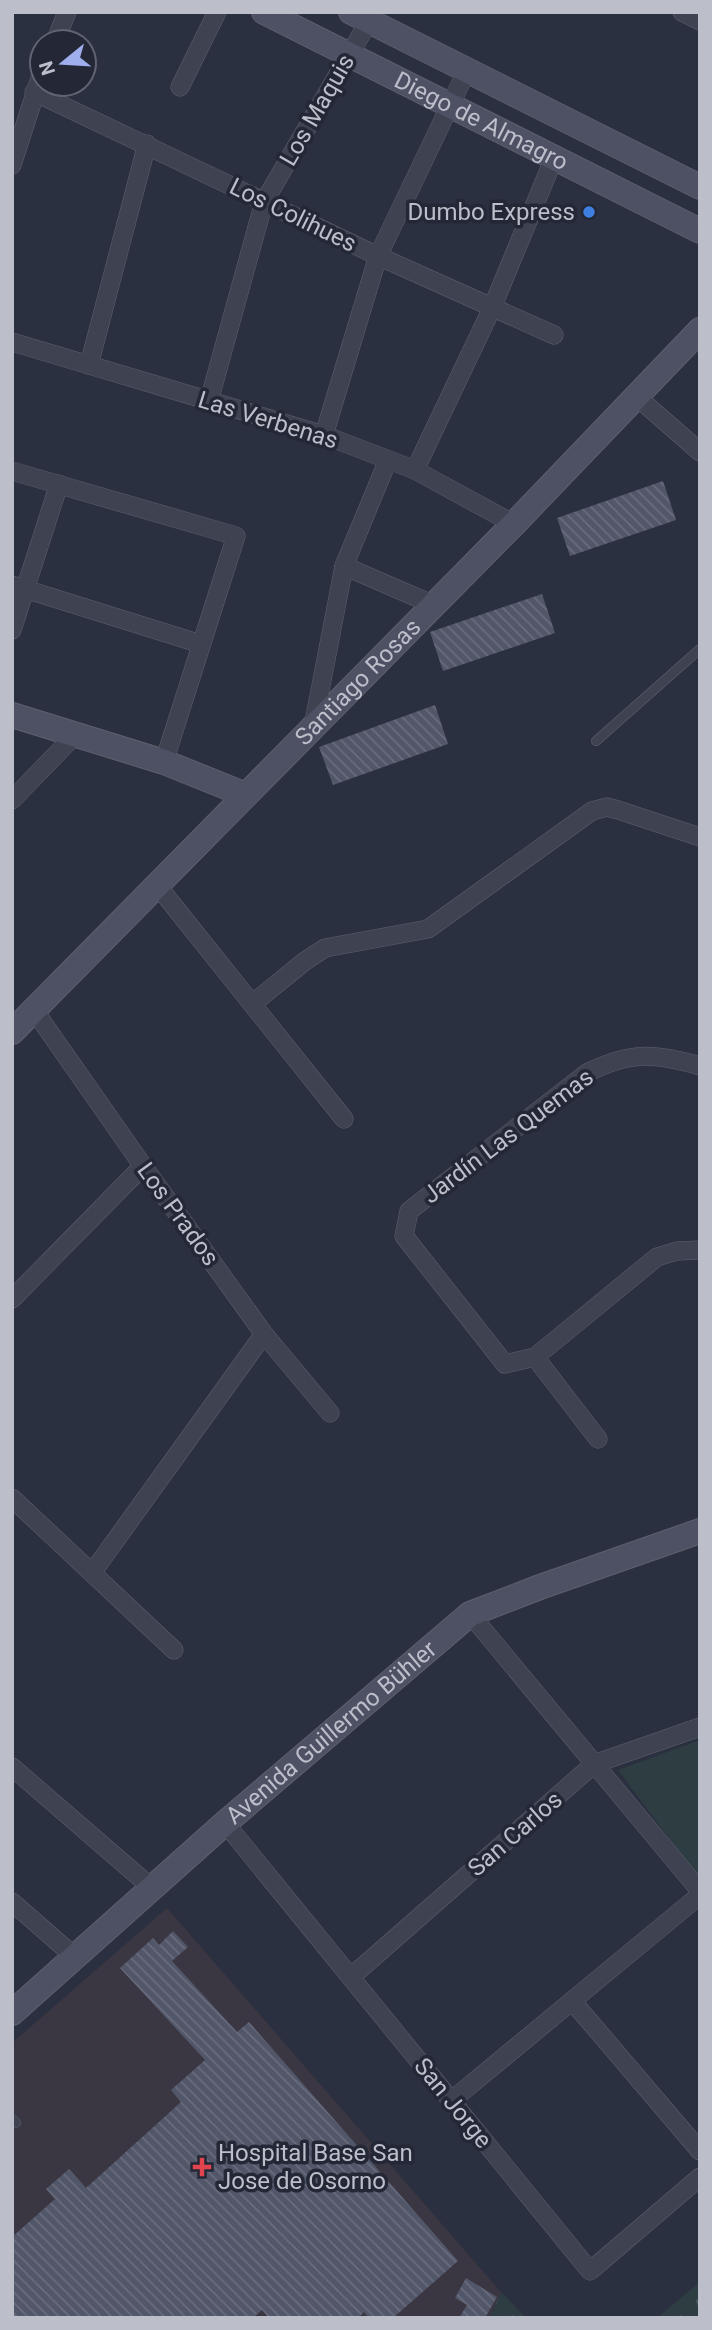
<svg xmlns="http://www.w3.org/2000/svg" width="712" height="2330" viewBox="0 0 712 2330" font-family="Roboto,sans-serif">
	<defs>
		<pattern id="grass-tufts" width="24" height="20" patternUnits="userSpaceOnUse" patternTransform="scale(1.75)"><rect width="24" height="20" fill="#2e3d42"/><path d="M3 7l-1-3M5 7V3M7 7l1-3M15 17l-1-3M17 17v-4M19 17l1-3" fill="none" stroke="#4a575c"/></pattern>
		<pattern id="building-back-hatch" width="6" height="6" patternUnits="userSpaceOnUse" patternTransform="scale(1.75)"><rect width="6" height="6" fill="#515669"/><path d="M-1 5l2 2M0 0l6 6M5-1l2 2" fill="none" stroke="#686c7d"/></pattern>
	</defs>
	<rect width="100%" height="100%" fill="#2b3040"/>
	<polygon fill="#3a3642" points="167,1908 501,2292 490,2318 12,2318 12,2043"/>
	<g fill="url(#grass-tufts)">
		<polygon points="700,2282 700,2318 657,2318"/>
		<polygon points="501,2292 526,2318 490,2318"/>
	</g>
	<polygon fill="#2e3d42" points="700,1740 700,1875 698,1877 618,1770"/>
	<g fill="url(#building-back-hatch)">
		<polygon points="663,481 676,520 570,556 557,518"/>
		<polygon points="542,594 555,633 443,671 430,632"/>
		<polygon points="435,705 448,744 333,785 319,747"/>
		<polygon points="173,1931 188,1947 172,1961 237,2032 249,2022 458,2261 393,2318 369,2318 364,2312 358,2318 269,2318 262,2310 253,2318 12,2318 12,2237 55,2199 46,2189 69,2169 86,2188 181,2102 171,2090 205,2060 120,1968 153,1938 159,1945"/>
		<polygon points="466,2278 497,2297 485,2318 459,2318 467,2305 455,2298"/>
	</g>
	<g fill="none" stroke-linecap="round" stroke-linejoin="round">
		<defs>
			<g id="lane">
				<polyline points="596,741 700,649"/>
				<polyline points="12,2119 16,2123"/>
			</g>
			<g id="street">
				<polyline points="682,12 700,21"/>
				<polyline points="55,42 67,12"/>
				<polyline points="180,87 217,12"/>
				<polyline points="34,92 378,256 554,335"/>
				<polyline points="12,165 42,72"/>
				<polyline points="12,342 324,435 415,470 514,524"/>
				<polyline points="89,365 147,144"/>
				<polyline points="636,396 700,452"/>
				<polyline points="209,401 264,202 369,21"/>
				<polyline points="324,435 378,256 467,70"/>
				<polyline points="415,470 492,308 554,158"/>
				<polyline points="12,471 236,536 164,762"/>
				<polyline points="344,566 434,605"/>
				<polyline points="12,585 201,644"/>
				<polyline points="12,630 59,484"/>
				<polyline points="313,727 344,566 388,460"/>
				<polyline points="12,800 76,734"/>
				<polyline points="157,885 344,1119"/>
				<polyline points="252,1004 305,961 325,948 428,929 592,811 607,807 618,810 700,837"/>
				<polyline points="34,1010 143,1166 264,1334 330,1413"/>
				<path d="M 700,1066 C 655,1053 630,1051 587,1073 L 409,1211 L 404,1236 L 505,1364 L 535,1357 L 657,1257 L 677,1251 L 700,1250"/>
				<polyline points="12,1299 143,1166"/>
				<polyline points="535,1357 598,1439"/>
				<polyline points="12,1498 174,1650"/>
				<polyline points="92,1573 264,1334"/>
				<polyline points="470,1614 700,1891"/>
				<polyline points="12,1767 152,1888"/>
				<polyline points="225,1823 590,2271 700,2177"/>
				<polyline points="12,1902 75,1957"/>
				<polyline points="351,1977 594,1764 700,1727"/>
				<polyline points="573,2002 700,2151"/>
				<polyline points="451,2101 700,1895"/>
			</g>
			<g id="secondary">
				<path id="s1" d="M 264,12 L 700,231"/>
				<polyline points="351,12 700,187"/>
				<polyline points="12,715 164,762 246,795"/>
				<path id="s2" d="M 12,1032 L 514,524 L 700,330"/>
				<path id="s3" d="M 12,2013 L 225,1823 L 470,1614 L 540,1587 L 700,1531"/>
			</g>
		</defs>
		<use href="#lane" stroke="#5d606e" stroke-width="10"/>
		<use href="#street" stroke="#5d606e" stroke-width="19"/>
		<use href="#secondary" stroke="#5d606e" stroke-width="26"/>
		<use href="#lane" stroke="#3f4250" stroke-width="9"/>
		<use href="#street" stroke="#3f4250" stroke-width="18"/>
		<use href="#secondary" stroke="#4d5163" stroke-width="24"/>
	</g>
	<circle fill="#3f7fe0" stroke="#232736" stroke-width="2.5" cx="589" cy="212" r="7"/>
	<path fill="#e0444e" stroke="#232736" stroke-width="2.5" d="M198.5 2156.5h7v7h7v7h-7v7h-7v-7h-7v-7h7z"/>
	<g text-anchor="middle" stroke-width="7" stroke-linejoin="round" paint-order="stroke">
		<g font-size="24" fill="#bcbeca" stroke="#232736">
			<text transform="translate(317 110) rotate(-60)" y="8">Los Maquis</text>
			<text dy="8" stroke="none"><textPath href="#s1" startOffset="243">Diego de Almagro</textPath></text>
			<text transform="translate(293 215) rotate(26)" y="8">Los Colihues</text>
			<text transform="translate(268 420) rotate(17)" y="8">Las Verbenas</text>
			<text dy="8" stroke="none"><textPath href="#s2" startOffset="492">Santiago Rosas</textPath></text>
			<text transform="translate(508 1136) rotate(-37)" y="8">Jardín Las Quemas</text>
			<text transform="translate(178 1214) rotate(54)" y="8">Los Prados</text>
			<text dy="8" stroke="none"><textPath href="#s3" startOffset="425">Avenida Guillermo Bühler</textPath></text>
			<text transform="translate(515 1834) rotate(-41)" y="8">San Carlos</text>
			<text transform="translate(453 2103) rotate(51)" y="8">San Jorge</text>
		</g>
		<g font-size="24" fill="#bcbeca" stroke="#232736" text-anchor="end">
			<text x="575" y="220">Dumbo Express</text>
			<text x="218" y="2161" text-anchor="start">Hospital Base San<tspan x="218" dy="28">Jose de Osorno</tspan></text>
		</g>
	</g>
	<rect width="712" height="2330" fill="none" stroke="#bcbeca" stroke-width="28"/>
	<g transform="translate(63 63) rotate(252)"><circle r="33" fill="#232736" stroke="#606371" stroke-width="2"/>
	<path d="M0-5L12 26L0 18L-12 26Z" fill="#9faeed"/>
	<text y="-10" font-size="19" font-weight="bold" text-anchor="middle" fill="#bcbeca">N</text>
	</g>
</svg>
